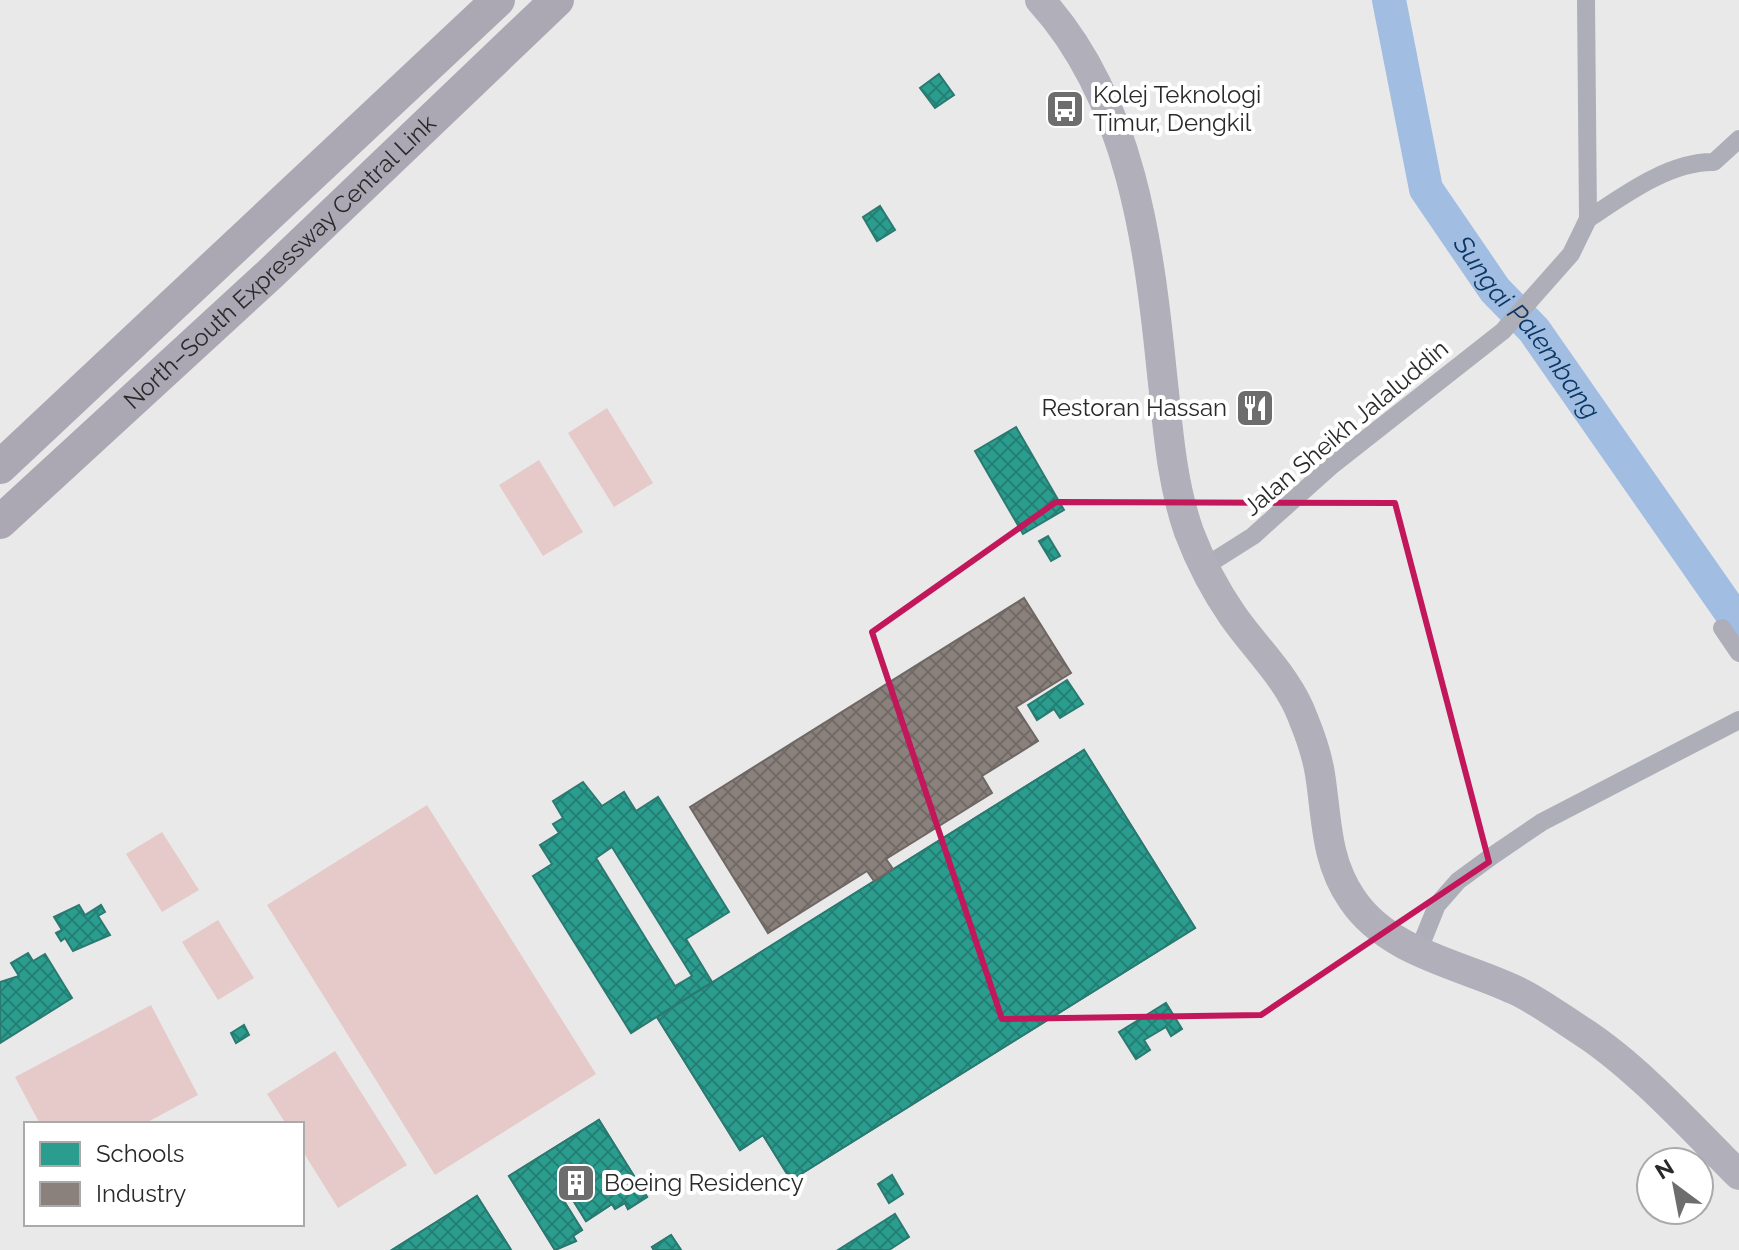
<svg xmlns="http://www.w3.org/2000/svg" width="1739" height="1250" viewBox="0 0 1739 1250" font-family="Raleway,sans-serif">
	<defs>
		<pattern id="schools-cross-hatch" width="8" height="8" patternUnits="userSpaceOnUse" patternTransform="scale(2)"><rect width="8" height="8" fill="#2a9d8f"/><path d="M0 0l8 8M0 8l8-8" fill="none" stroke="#248075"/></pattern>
		<pattern id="industry-cross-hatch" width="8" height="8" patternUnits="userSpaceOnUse" patternTransform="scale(2)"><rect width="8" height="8" fill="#8a817c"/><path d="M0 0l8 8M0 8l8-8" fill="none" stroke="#716a66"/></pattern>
	</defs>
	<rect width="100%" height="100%" fill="#eae9ea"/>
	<g fill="#e6caca">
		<polygon points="607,408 653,483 614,507 568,433"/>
		<polygon points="539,460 583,532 543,556 499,485"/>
		<polygon points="427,805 596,1074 435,1175 267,905"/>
		<polygon points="162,832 199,890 162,912 126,854"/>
		<polygon points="218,920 254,978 218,1000 182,942"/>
		<polygon points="151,1005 198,1095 144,1124 40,1124 15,1077"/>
		<polygon points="335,1051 407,1165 338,1208 302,1150 302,1124 286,1124 267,1094"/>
	</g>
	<g fill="url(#schools-cross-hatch)" stroke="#2a7a71" stroke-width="2" fill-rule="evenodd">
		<polygon points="939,74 954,95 935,108 920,88"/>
		<polygon points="880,206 895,230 877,241 863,217"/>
		<polygon points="1016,427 1064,510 1023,534 975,451"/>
		<polygon points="1048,536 1060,556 1051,561 1039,541"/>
		<polygon points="1067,680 1083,704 1060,718 1054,709 1037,720 1028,705"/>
		<path d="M 1084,750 L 1195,928 L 791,1180 L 763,1135 L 740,1150 L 657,1017 ZM 1075,839 L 1089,862 L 947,951 L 932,928 ZM 912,941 L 926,964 L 784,1053 L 769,1030 Z"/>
		<polygon points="1084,750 1195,928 791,1180 763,1135 740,1150 657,1017"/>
		<path d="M 583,782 L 602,806 L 624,792 L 636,811 L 658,797 L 729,912 L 686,939 L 712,982 L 631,1033 L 533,876 L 552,864 L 540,845 L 559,833 L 553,824 L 563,818 L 553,801 ZM 612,847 L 692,976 L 675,986 L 596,858 Z"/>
		<polygon points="79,905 85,915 101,905 105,912 98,916 110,935 73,951 65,938 61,941 56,933 62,930 54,917"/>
		<polygon points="28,953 33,961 45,954 72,998 0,1043 0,982 19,976 11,963"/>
		<polygon points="1166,1003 1182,1029 1171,1036 1166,1027 1144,1040 1150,1050 1136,1059 1119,1032"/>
		<polygon points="244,1025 249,1035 236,1043 231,1033"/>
		<path d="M 599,1120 L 647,1197 L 628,1209 L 625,1203 L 615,1209 L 612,1204 L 586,1221 L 573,1200 L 579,1196 L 576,1190 L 562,1198 L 582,1230 L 573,1236 L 576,1241 L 555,1250 L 509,1176 ZM 596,1177 L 605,1192 L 600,1195 L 588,1182 Z"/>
		<polygon points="599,1120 647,1197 628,1209 625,1203 615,1209 612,1204 586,1221 573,1200 579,1196 576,1190 562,1198 582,1230 573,1236 576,1241 555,1250 509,1176"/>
		<polygon points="892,1175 903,1194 889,1203 878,1184"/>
		<polygon points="477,1196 511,1250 392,1250 449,1214"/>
		<polygon points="477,1196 511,1250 392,1250 449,1214"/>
		<polygon points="895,1214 909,1237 889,1250 838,1250"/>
		<polygon points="671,1235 681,1250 654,1250 652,1247"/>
		<polygon points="671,1235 681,1250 654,1250 652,1247"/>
	</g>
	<polygon fill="url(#industry-cross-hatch)" stroke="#6e6764" stroke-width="2" points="1024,598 1071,673 1016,707 1038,741 982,776 992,793 886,859 893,869 874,881 867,871 768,933 690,807"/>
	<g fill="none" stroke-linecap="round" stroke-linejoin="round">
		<path stroke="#a1bee2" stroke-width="34" id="s1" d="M 1389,0 L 1426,189 L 1495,290 L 1534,330 L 1739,624"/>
		<g stroke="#aeaeb9" stroke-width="18">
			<path d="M 1588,219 C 1624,195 1670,161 1714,162 L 1739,139"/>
			<polyline points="1204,567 1253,536 1330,467 1503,331 1571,254 1588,219 1586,0"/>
			<polyline points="1722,628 1739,653"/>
			<polyline points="1418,952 1437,905 1458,881 1492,856 1542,822 1739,720"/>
		</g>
		<path stroke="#b0afba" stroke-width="30" d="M 1040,0 C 1131,100 1149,244 1162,374 C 1168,427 1171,481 1189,532 C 1200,561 1215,590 1233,616 C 1256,649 1289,679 1303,718 C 1310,735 1317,755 1320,774 C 1327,818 1325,860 1352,899 C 1388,953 1460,964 1515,990 C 1539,1001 1561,1018 1583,1032 C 1637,1067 1693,1129 1739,1175"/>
		<g stroke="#aba8b4" stroke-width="34">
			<polyline points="0,467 498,0"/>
			<path id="s2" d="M 0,522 L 269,275 L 557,0"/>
		</g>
	</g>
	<path fill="none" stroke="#c2185b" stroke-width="6" stroke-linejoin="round" d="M 1056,502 L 1395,503 L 1489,862 L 1261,1015 L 1002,1019 L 872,632 Z"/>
	<defs>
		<symbol id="bus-square" viewBox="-11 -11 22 22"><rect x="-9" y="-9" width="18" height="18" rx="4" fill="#6e6d6e" stroke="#fff"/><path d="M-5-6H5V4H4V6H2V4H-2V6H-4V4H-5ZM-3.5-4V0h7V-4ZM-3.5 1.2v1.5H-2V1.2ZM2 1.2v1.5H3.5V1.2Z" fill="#fff"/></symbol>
		<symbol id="restaurant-square" viewBox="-11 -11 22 22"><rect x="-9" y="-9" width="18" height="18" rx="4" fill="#6e6d6e" stroke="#fff"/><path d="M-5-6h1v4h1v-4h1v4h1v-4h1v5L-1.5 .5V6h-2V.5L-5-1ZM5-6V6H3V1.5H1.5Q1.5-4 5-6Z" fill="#fff"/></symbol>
		<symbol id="building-square" viewBox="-11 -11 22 22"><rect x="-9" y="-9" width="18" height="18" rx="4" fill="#6e6d6e" stroke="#fff"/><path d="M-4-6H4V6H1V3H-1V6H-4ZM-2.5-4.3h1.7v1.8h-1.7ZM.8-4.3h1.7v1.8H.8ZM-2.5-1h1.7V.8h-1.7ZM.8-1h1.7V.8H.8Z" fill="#fff"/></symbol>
	</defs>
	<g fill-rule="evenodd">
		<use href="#bus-square" x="1043" y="87" width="44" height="44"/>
		<use href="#restaurant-square" x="1233" y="386" width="44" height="44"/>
		<use href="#building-square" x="554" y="1161" width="44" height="44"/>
	</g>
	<g text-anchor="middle" stroke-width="8" stroke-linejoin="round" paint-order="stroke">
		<g font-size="24" fill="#2b2a2b" stroke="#fff" text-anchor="start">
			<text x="1093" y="103">Kolej Teknologi<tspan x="1093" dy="28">Timur, Dengkil</tspan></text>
			<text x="1227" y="416" text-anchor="end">Restoran Hassan</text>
			<text x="604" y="1191">Boeing Residency</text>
		</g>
		<g font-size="24" fill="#2b2a2b" stroke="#fff">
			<text dy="8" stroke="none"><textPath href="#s2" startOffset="382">North–South Expressway Central Link</textPath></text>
			<text transform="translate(1346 428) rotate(-40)" y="8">Jalan Sheikh Jalaluddin</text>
		</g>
		<g font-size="26" font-style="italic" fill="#0c3765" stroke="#fff">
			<text dy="9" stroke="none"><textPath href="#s1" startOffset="364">Sungai Palembang</textPath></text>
		</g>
	</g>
	<rect x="24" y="1122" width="280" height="104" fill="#ffffff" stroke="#aaaaaa" stroke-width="2"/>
	<rect x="40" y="1142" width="40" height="24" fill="#2a9d8f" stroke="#aaaaaa" stroke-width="2"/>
	<text x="96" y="1162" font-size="24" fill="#2b2a2b">Schools</text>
	<rect x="40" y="1182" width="40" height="24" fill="#8a817c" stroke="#aaaaaa" stroke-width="2"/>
	<text x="96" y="1202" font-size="24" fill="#2b2a2b">Industry</text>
	<g transform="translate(1675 1186) rotate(328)"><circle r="38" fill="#ffffff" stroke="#aaaaaa" stroke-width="2"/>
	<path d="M0-6L14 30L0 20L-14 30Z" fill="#6e6d6e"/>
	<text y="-12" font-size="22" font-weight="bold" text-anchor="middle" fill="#2b2a2b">N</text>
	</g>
</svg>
